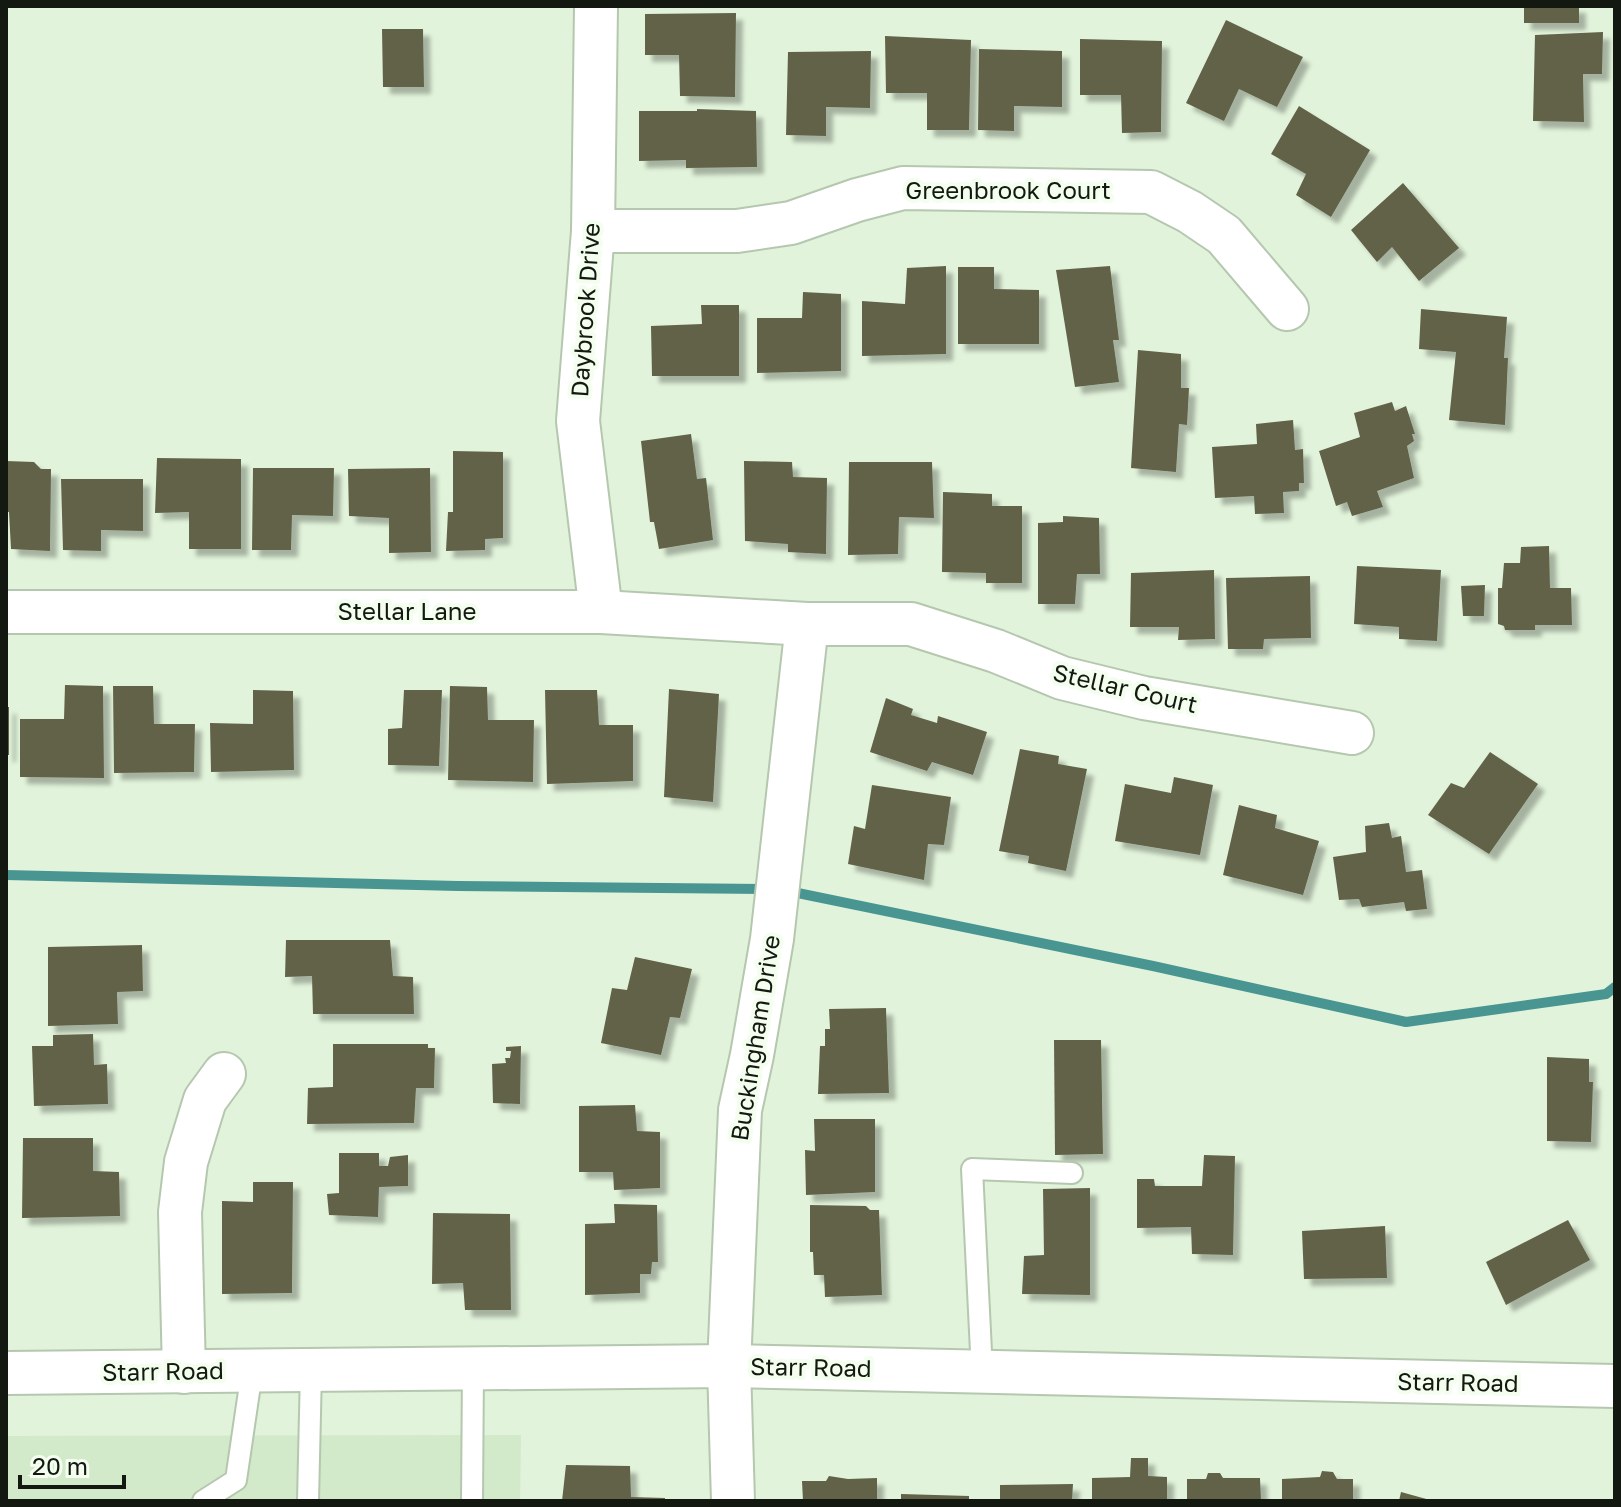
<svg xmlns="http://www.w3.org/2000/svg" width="1621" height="1507" viewBox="0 0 1621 1507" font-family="'Golos Text',sans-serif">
	<defs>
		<filter id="shadow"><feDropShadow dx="7" dy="7" stdDeviation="2" flood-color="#0004"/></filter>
	</defs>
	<rect width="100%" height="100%" fill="#e1f3da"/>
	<polygon fill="#d2e9ca" points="521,1435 520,1501 6,1501 6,1436"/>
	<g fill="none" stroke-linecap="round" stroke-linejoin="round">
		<g stroke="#489592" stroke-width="10">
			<polyline points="6,875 458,886 768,889"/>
			<polyline points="788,891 1153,966 1406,1022 1606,994 1615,987"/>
		</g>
	</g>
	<g fill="#626249" filter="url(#shadow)">
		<rect x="1524" y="6" width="55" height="17"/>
		<polygon points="736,13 735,97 680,96 679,55 645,55 645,14"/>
		<polygon points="1226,20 1303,57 1277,107 1239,89 1224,121 1186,103"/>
		<polygon points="382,29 423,29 424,87 383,87"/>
		<polygon points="1603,32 1602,74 1583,74 1584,122 1533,121 1535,35"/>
		<polygon points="885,36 971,40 969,130 927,130 927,93 886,93"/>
		<polygon points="1080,39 1162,41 1161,132 1122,133 1121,95 1080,95"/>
		<polygon points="979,49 1062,51 1062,107 1014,106 1014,131 978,130"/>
		<polygon points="871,51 870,108 826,107 826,136 786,135 788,52"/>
		<polygon points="1299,106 1370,150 1331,217 1296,195 1306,174 1271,154"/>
		<polygon points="697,109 756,111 757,167 686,168 686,160 639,161 639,111 697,111"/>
		<polygon points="1403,183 1459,248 1419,281 1392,247 1377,262 1351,230"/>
		<polygon points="946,266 946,354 862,356 862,301 905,304 907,268"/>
		<polygon points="1110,266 1119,340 1113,340 1119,382 1075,387 1056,270"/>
		<polygon points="958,267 994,267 994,289 1039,290 1039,344 958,344"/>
		<polygon points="803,292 841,294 841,371 757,373 757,318 802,318"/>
		<polygon points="701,305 739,305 739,376 652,376 651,326 702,324"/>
		<polygon points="1421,309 1507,317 1504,358 1508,358 1505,425 1449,420 1456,352 1419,349"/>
		<polygon points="1138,350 1181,354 1181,388 1189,388 1187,425 1179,424 1176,472 1131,468"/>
		<polygon points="1392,402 1395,411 1406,406 1415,434 1412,434 1414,441 1407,446 1414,478 1377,491 1383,507 1352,516 1347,502 1336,506 1319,451 1360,437 1354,413"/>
		<polygon points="1293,420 1295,450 1303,449 1304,483 1299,483 1299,491 1283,492 1284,513 1255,514 1254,496 1215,498 1212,447 1257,444 1256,424"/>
		<polygon points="691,434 697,479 706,478 713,540 659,549 654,522 650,522 641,441"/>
		<polygon points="453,451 503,452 503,538 485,539 485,550 446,551 448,512 453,512"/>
		<polygon points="157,458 241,459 241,549 189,549 189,512 155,513"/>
		<polygon points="6,461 34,462 41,469 51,469 50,551 11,549 9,512 6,512"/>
		<polygon points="744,461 792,462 793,477 827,478 826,554 788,552 788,544 745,541"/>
		<polygon points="849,462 932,462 934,518 899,517 898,554 848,555"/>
		<polygon points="253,468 334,468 333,516 292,515 291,550 252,550"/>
		<polygon points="430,468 431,552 389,553 389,518 349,516 348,469"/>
		<polygon points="61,479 143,479 143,531 101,530 101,551 63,550"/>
		<polygon points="943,492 992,494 992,506 1022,506 1022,583 986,583 986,573 942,572"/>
		<polygon points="1063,516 1099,518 1100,574 1077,574 1075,604 1038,604 1038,523 1063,522"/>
		<polygon points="1549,546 1550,588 1571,588 1572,625 1535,625 1535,630 1505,630 1504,626 1498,624 1498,588 1502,588 1504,563 1520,563 1521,547"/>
		<polygon points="1357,566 1441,570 1437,641 1399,639 1399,627 1354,624"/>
		<polygon points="1214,570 1215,639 1178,640 1179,627 1130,627 1131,573"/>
		<polygon points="1310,576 1311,638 1264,639 1263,649 1228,649 1226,578"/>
		<polygon points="1485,585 1484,616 1463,616 1461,586"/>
		<polygon points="65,685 103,686 104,778 20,777 20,719 64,719"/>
		<polygon points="113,686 153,686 154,724 195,724 194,772 114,773"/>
		<polygon points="450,686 487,687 488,720 534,720 533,782 448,780"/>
		<polygon points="669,689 719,694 713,802 664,797"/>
		<polygon points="253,690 293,691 294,770 211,772 210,723 253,724"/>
		<polygon points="404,690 442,690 439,766 388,765 388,729 402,728"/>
		<polygon points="545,690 597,690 599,725 633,725 633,781 547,784"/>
		<polygon points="886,698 913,709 911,715 937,723 938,716 987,732 973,775 932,762 927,771 870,752"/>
		<rect x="6" y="707" width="3" height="48"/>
		<polygon points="1020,749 1059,756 1058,764 1087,769 1066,871 1028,863 1029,856 999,851"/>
		<polygon points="1490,752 1538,784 1489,854 1428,815 1451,783 1464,788"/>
		<polygon points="1174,777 1213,785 1200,855 1115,841 1125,784 1171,793"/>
		<polygon points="872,785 951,797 944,845 928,844 924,880 848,864 854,826 865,829"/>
		<polygon points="1239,805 1277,815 1275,828 1319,841 1303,895 1223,875"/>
		<polygon points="1389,823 1392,838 1401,836 1406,872 1422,870 1427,909 1406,911 1404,902 1362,907 1359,899 1339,900 1333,857 1366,852 1365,826"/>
		<polygon points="286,940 390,940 393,976 413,977 414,1014 313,1014 312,976 285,977"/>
		<polygon points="142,945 143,991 117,992 118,1024 48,1026 48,947"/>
		<polygon points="635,957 692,969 680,1018 670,1017 661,1055 601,1043 612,988 627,990"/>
		<polygon points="886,1008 889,1093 818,1094 820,1046 825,1046 825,1029 830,1029 829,1009"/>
		<polygon points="93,1034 94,1065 107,1064 108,1104 34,1106 32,1046 53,1046 53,1035"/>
		<polygon points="1054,1040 1101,1040 1103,1154 1055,1155"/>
		<polygon points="333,1044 428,1044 428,1048 435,1048 434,1088 416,1088 414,1123 307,1124 308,1088 333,1087"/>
		<polygon points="521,1046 520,1104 493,1103 492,1064 506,1063 505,1058 510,1058 511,1051 506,1051 506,1047"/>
		<polygon points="1547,1057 1589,1059 1589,1082 1593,1082 1591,1142 1547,1141"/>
		<polygon points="635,1105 637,1131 660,1132 660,1188 614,1190 613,1172 579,1172 579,1106"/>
		<polygon points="814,1119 875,1119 875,1192 806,1195 805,1150 815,1151"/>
		<polygon points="23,1138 93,1138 93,1171 119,1172 120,1216 22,1218"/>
		<polygon points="339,1153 379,1153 379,1166 388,1166 390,1157 408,1155 408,1186 379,1187 378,1217 329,1215 327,1194 339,1193"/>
		<polygon points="1204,1155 1235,1156 1233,1255 1192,1254 1191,1227 1137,1228 1137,1179 1154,1179 1155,1186 1202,1186"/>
		<polygon points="253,1182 293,1182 292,1293 222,1294 222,1201 253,1202"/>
		<polygon points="1090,1188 1090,1295 1022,1294 1024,1256 1044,1255 1043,1189"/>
		<polygon points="614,1204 657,1205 658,1262 652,1262 651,1274 640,1274 640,1293 585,1295 585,1224 615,1223"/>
		<polygon points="810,1205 866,1206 870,1210 879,1210 882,1295 825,1297 824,1275 814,1275 813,1252 810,1252"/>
		<polygon points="433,1213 510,1214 511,1310 465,1310 463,1283 432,1284"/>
		<polygon points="1568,1220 1590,1260 1506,1305 1486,1262"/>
		<polygon points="1385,1226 1387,1278 1304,1279 1302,1231"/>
		<polygon points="1131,1458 1148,1458 1148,1476 1167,1477 1167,1501 1092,1501 1092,1478 1130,1477"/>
		<polygon points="566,1465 630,1466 631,1497 665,1498 665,1501 562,1501"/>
		<polygon points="1322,1471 1333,1472 1337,1479 1353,1479 1353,1501 1282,1501 1282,1479 1320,1477"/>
		<polygon points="1208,1473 1220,1473 1223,1478 1260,1478 1261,1501 1187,1501 1187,1479 1206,1479"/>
		<polygon points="829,1476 848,1479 877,1478 877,1501 803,1501 802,1481 826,1481"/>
		<polygon points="1073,1484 1072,1501 1000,1501 1000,1485"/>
		<polygon points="1401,1492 1430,1500 1430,1501 1399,1501"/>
		<polygon points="901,1494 969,1496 969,1501 901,1501"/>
	</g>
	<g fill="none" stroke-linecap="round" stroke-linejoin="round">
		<defs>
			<g id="lane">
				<polyline points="982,1372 972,1169 1072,1173"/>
				<polyline points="203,1501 236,1480 252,1371"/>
				<polyline points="308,1501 311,1370"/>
				<polyline points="472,1501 473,1367"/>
			</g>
			<g id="street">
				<polyline points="596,6 593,231 578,421 601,612"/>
				<polyline points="593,231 737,231 791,223 857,200 903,188 1151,192 1190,212 1224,235 1287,309"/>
				<polyline points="6,612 601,612 807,624 911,624 996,651 1062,678 1144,698 1352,733"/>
				<polyline points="184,1372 180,1212 186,1162 205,1100 224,1074"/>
				<polyline points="6,1373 729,1366 1615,1386"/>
				<polyline points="733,1501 729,1366 740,1110 752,1055 772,939 807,624"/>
			</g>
		</defs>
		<use href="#lane" stroke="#b5c7af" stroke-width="24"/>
		<use href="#street" stroke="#b5c7af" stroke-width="46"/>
		<use href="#lane" stroke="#fff" stroke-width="20"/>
		<use href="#street" stroke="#fff" stroke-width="42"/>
	</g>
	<g text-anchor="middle" stroke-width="8" stroke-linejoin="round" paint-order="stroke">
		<g font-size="24" fill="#131910" stroke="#f3feef">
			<text x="1008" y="199">Greenbrook Court</text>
			<text transform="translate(586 310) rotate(-86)" y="8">Daybrook Drive</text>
			<text x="407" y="620">Stellar Lane</text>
			<text transform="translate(1125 689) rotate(13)" y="8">Stellar Court</text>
			<text transform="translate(756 1038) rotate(-81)" y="8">Buckingham Drive</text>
			<text transform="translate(811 1368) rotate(1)" y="8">Starr Road</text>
			<text transform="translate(163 1372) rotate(-1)" y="8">Starr Road</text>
			<text transform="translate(1458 1383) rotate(1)" y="8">Starr Road</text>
		</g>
	</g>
	<rect width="1621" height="1507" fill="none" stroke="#131910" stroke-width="16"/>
	<path d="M20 1475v12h104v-12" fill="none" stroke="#131910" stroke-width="4"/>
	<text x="32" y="1475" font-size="24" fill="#131910" stroke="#f3feef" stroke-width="6" paint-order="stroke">20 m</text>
</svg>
